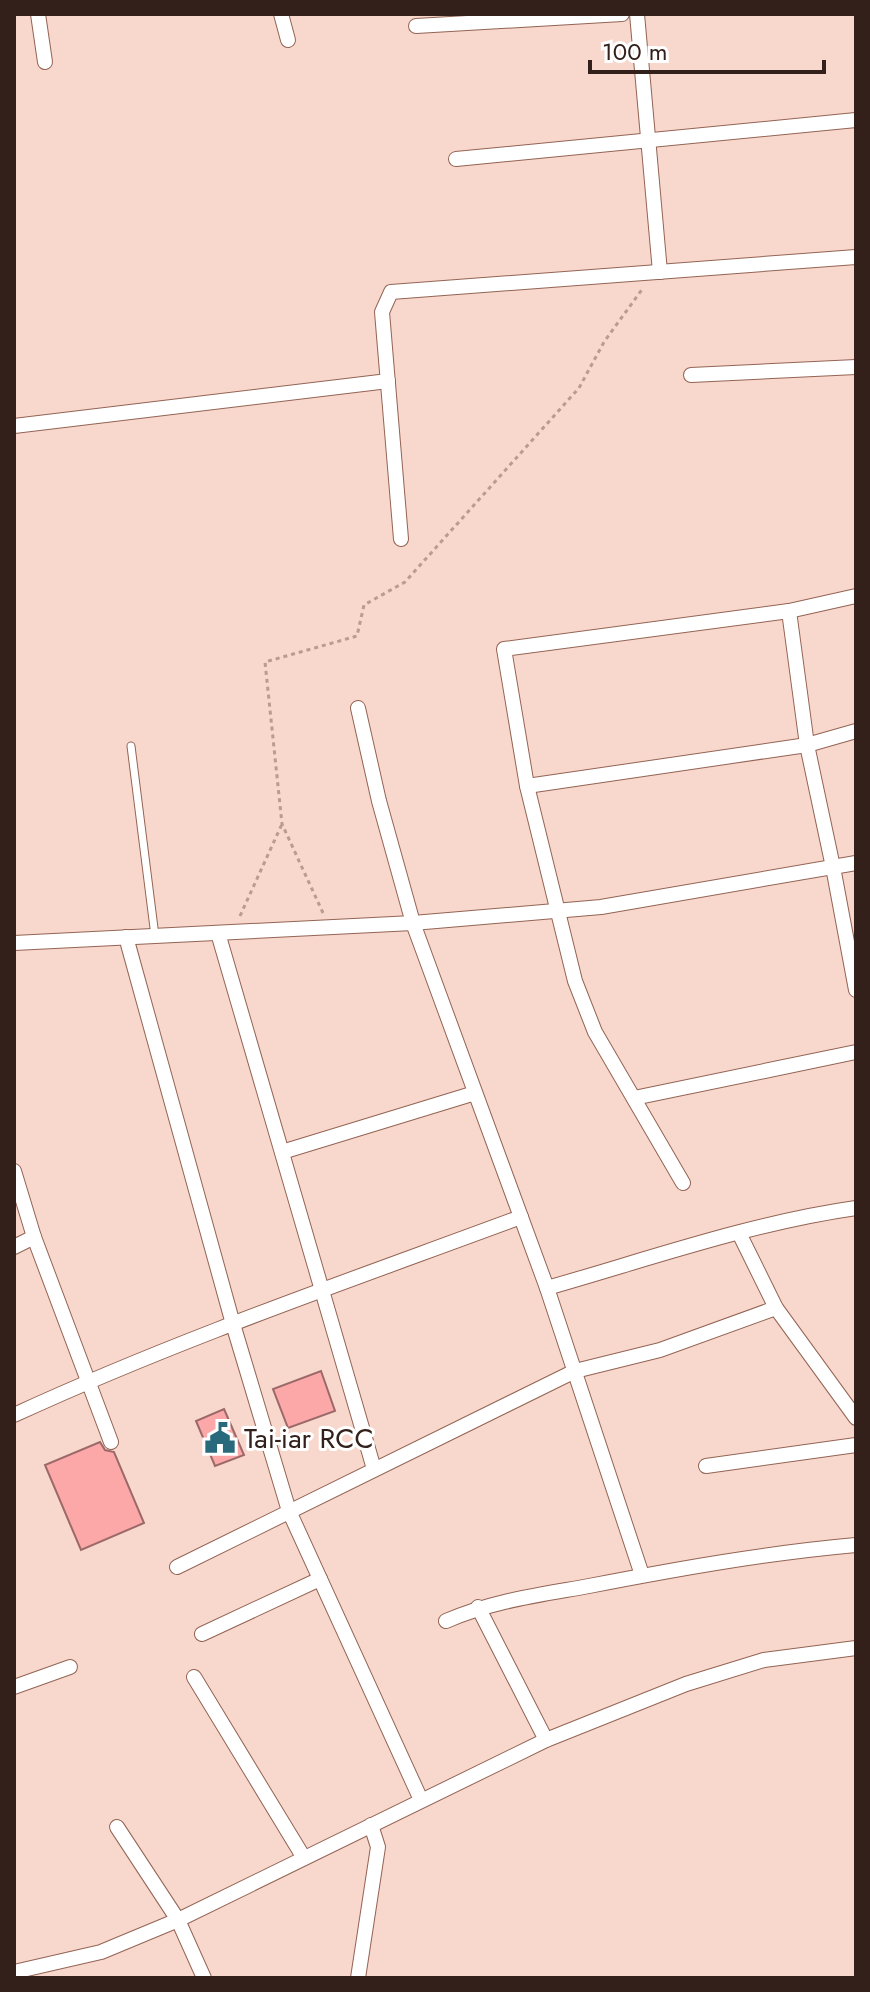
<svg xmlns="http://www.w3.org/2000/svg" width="870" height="1992" viewBox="0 0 870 1992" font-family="Jost,sans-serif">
	<rect width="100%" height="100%" fill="#f8d7cc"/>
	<g fill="#fca7a8" stroke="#9c6969" stroke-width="2">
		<polygon points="321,1371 335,1411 288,1428 273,1389"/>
		<polygon points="224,1409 244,1455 215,1466 196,1421"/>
		<polygon points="100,1442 105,1450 114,1452 144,1523 81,1550 45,1465"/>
	</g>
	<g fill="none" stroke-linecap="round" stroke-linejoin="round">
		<defs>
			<polyline id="service" points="131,746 155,936"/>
			<g id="minor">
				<polyline points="38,14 45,62"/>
				<polyline points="281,14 288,40"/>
				<polyline points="637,14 660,272"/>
				<polyline points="416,26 622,14"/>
				<polyline points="456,159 856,120"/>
				<polyline points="691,375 856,367"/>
				<polyline points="14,426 388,381"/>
				<polyline points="401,539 382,312 391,292 856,257"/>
				<polyline points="789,611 807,745 833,867 856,990"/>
				<polyline points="358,708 379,801 413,923 547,1288 642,1575"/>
				<polyline points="527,786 807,745 856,731"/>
				<polyline points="218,933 374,1469"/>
				<polyline points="126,937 233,1324 289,1511 421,1800"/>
				<polyline points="14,943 413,923 601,907 856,863"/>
				<polyline points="634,1098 856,1052"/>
				<polyline points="282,1152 475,1093"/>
				<polyline points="14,1171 34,1237 111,1442"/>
				<polyline points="683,1183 595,1032 575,981 527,786 504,649 789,611 856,596"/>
				<polyline points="739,1233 776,1308 856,1418"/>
				<polyline points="14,1247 34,1237"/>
				<path d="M 547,1288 C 649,1259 751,1223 856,1208"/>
				<path d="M 14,1415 C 179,1339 351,1280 521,1217"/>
				<polyline points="706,1466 856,1445"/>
				<polyline points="177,1567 575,1371 660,1350 776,1308"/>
				<polyline points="478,1607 546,1740"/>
				<path d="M 446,1621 C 492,1601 539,1595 589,1586 C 677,1569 766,1553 856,1545"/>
				<polyline points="202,1634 320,1579"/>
				<polyline points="194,1677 304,1858"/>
				<polyline points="14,1687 70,1667"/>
				<polyline points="117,1827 178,1920 204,1978"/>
				<polyline points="14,1972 101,1952 178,1920 546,1740 686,1684 764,1660 856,1648"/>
				<polyline points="358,1978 378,1847 371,1825"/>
			</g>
		</defs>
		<use href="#service" stroke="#936454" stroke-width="9"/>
		<use href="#minor" stroke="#936454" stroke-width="16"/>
		<g stroke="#b89b92" stroke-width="3" stroke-dasharray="4 4" stroke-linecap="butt">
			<polyline points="323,913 282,824 265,662 357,636 364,605 405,582 579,388 604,342 643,288"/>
			<polyline points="240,916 282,824"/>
		</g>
		<use href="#service" stroke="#fff" stroke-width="7"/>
		<use href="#minor" stroke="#fff" stroke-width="14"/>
	</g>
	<defs>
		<symbol id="civic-bare" viewBox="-9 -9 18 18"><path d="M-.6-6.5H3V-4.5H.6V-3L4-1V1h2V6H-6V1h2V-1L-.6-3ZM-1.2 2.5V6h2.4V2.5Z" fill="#286a7c" stroke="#fff" stroke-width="2.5" paint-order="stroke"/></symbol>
	</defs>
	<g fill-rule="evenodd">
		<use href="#civic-bare" x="198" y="1416" width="44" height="44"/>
	</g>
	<g text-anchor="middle" stroke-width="6" stroke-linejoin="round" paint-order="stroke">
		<g font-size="28" fill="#34201a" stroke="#fff" text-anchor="start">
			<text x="244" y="1448">Tai-iar RCC</text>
		</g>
	</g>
	<rect width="870" height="1992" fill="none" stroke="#34201a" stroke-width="32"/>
	<path d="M590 60v12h234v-12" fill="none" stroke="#34201a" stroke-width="4"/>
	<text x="602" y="60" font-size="24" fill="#34201a" stroke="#ffffff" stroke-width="6" paint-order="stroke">100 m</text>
</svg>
